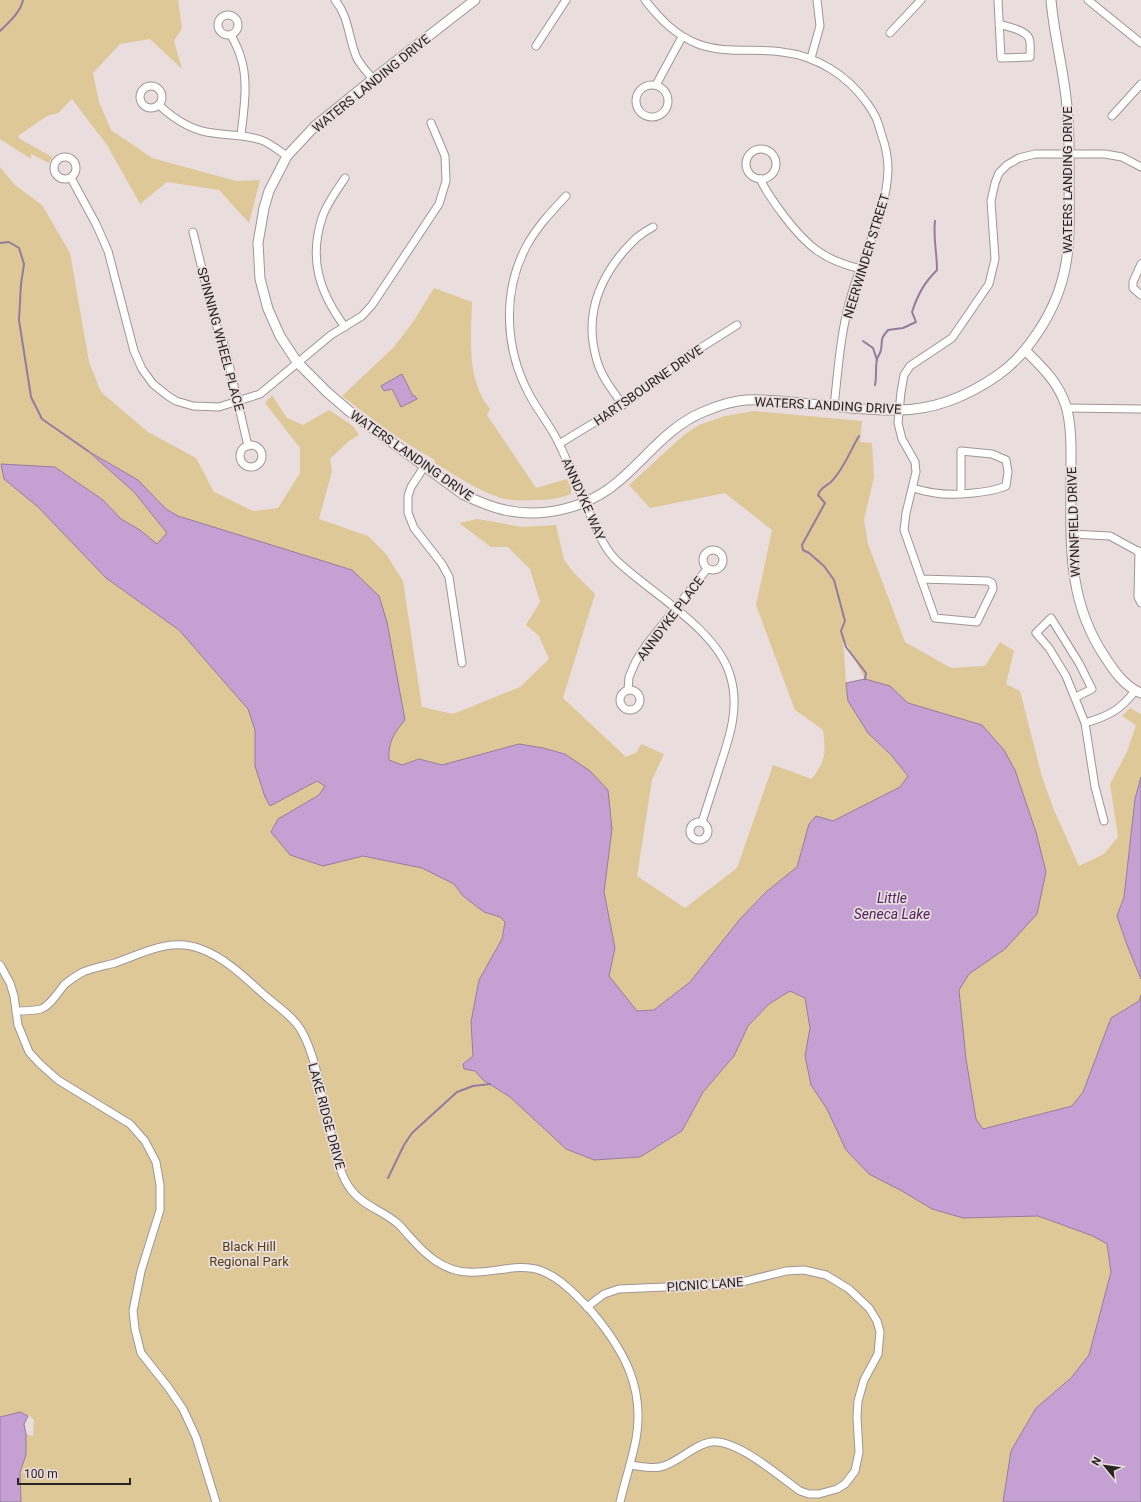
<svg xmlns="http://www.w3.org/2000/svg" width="1141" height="1502" viewBox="0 0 1141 1502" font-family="Roboto,sans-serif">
	<rect width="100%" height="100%" fill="#e9dddd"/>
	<g fill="#dfc898">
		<polygon points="0,0 178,0 182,28 174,41 182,69 150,39 120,44 93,73 99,102 111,130 152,158 236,181 260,180 249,223 219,190 167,182 140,204 107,145 72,99 58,113 47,116 18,136 20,139 52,157 49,163 31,154 31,159 0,139"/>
		<path d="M 0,167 L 15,185 L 42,205 L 70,253 L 89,362 L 101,392 L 148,432 L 196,458 L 214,492 L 253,511 L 278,508 L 300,473 L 300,448 L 265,403 L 272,395 L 287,418 L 303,425 L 329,410 L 353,426 L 359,435 L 349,441 L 330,459 L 332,471 L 319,519 L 368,536 L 386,554 L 403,581 L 422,707 L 453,714 L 520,687 L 549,659 L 539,636 L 526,625 L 540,602 L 530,569 L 508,547 L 491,547 L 459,523 L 478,519 L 522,527 L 556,525 L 564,560 L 575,574 L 595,594 L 563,698 L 626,757 L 637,752 L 641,744 L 664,754 L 652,780 L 637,876 L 685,908 L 737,868 L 773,765 L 812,779 C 826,759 826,754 823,730 L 795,710 L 756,605 L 772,530 L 725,493 L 650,508 L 629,485 L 684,435 L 699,425 L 725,416 L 754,411 L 862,421 L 860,442 L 872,443 L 874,477 L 864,520 L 868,544 L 905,642 L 951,668 L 985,666 L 1000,642 L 1014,651 L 1006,684 L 1020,691 L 1042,777 L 1054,810 L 1079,866 L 1104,854 L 1118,837 L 1110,784 L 1127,752 L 1136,725 L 1122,716 L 1130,708 L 1141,714 L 1141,777 L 1135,799 L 1124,897 L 1117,916 L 1127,945 L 1141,979 L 1141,995 L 1139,1001 L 1111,1018 L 1083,1092 L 1072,1106 L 983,1129 L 976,1119 L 973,1102 L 969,1096 L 959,990 L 969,974 L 1005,949 L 981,725 L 908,703 L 890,686 L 865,679 L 843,637 L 846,683 L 848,701 L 909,776 L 900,787 L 833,821 L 809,824 L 797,867 L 766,892 L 740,919 L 690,982 L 654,1010 L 637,1011 L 609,976 L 615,948 L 604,892 L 608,857 L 565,753 L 543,748 L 519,744 L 441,766 L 419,759 L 402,765 L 389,760 L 390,746 L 352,570 L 178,516 L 166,509 L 147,489 L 91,453 L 134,492 L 167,533 L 157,544 L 140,530 L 121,519 L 103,500 L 55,467 L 1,464 L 4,479 L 38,507 L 106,578 L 179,630 L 248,709 L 255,730 L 255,766 L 270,806 L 317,781 L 326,786 L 319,795 L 278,819 L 346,860 L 363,856 L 422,868 L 454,884 L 463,896 L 484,912 L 500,917 L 505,922 L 502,939 L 479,980 L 471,1022 L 473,1057 L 463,1063 L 465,1069 L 475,1071 L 483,1080 L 510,1097 L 566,1149 L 594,1160 L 640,1157 L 682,1132 L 703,1092 L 734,1056 L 748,1026 L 769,1004 L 790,991 L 806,999 L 810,1028 L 805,1056 L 811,1085 L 827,1109 L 902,1191 L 932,1209 L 950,1214 L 989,1217 L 1038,1216 L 1093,1236 L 1107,1244 L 1111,1272 L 1089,1355 L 1071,1378 L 1036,1408 L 1011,1451 L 1003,1502 L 21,1502 L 20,1472 L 26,1455 L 26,1434 L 33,1436 L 34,1420 L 29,1415 L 28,1416 L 20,1412 L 0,1417 Z"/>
		<path d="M 434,288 L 472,302 C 471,338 466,379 490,409 L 487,415 L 536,488 L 567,479 L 571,488 L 571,494 C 559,499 547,500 535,500 C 523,501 509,501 498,497 C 475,489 455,475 435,463 L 435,460 C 402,442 372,419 342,396 L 393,348 L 413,322 Z"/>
	</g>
	<g fill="#c4a1d2" stroke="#957c9e">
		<polygon points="402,374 413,396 415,396 417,399 401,407 392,389 384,391 381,386"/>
		<path d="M 88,451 L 138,480 L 166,509 L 178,516 L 352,570 L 379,596 L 387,622 L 405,720 C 394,733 388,742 389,760 L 402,765 L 419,759 L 442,765 L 519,744 L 543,748 L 565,754 L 590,771 L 608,790 L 612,829 L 604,892 L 615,948 L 609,976 L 637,1011 L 654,1010 L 690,982 L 740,919 L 766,892 L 797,867 L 809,824 L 816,816 L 833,821 L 900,787 L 908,776 L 891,755 L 868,733 L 848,701 L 846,683 L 865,679 L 890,686 L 908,703 L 982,725 L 1004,750 L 1015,770 L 1036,832 L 1046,872 L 1037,914 L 1005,949 L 969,974 L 959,990 L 966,1059 L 976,1119 L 983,1129 L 1072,1106 L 1083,1092 L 1111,1018 L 1139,1001 L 1141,995 L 1141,1502 L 1003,1502 L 1011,1451 L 1036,1408 L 1071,1378 L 1089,1355 L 1111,1272 L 1107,1244 L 1093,1236 L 1038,1216 L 963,1218 L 932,1209 L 902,1191 L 869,1174 L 846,1150 L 827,1109 L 811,1085 L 805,1056 L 810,1028 L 805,998 L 790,991 L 769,1004 L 748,1026 L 734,1056 L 703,1092 L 682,1131 L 640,1157 L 594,1160 L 566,1149 L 510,1097 L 483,1080 L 475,1071 L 464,1069 L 463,1064 L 473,1056 L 471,1022 L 479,980 L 502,939 L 505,922 L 500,917 L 484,912 L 463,896 L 454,884 L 422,868 L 363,856 L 323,866 L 290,855 L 271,832 L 278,819 L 319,795 L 325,786 L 317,781 L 270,806 L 265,797 L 255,766 L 255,730 L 248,709 L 179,630 L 106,578 L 38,507 L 4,479 L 1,464 L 55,467 L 103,500 L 121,519 L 140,530 L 157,544 L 167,533 L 134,492 Z"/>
		<polygon points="1141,777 1141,979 1127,945 1117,916 1124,897 1135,799"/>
		<polygon points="20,1412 28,1416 24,1424 26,1434 26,1455 20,1472 21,1502 0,1502 0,1417"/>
	</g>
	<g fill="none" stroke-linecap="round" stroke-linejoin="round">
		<g stroke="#957c9e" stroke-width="2">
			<path d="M 0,31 C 9,22 20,13 23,0"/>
			<polyline points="0,243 9,242 19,248 24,264 21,284 19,320 31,397 42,419 88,451"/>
			<polyline points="863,341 873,348 877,360"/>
			<path d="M 875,385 C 877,376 875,368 877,359 C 878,356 880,354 881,350 C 883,339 879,341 888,330 L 903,328 L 916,322 L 912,312 C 918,294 924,283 937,270 C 937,253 933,237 935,221"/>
			<path d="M 859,436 C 850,451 844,469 831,482 C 826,486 820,488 818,495 L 825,503 L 802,545 L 803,550 L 809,553 L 824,566 L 834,580 L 845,621 L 841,631 L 846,647 L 866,673 L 865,679"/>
			<polyline points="388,1178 404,1145 412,1133 457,1092 473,1086 490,1084"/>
		</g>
		<defs>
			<g id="street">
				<path d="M 335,0 C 349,17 348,36 356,56 C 359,64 367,72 373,79"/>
				<path d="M 645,0 C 660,19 675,35 698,44 C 724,54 755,48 782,52 C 817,56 847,75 867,103 C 870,107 873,112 875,116 C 878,121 879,127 881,133 C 885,144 888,157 888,169 C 887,216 860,259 849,304 C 840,337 838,372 834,406"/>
				<path d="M 998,0 L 1001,58 L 1030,57 C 1030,51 1031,43 1029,38 C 1024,29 1007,27 999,24"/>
				<polyline points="1088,0 1141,43"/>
				<circle cx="228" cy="25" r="10"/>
				<polyline points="890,33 921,0"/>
				<path d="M 231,35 C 234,41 238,48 240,55 C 249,80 244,108 241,135"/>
				<polyline points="536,46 566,0"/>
				<polyline points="811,58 820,26 817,0"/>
				<circle cx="652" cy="101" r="16"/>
				<polyline points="656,85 682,37"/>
				<circle cx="151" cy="97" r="11"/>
				<path d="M 159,105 C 174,119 192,131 213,133 C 231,136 243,134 261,140 C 270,143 279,151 287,156"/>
				<polyline points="1112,116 1141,84"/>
				<circle cx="761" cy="164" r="15"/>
				<circle cx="65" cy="168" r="11"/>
				<polyline points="71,178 96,224 108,251 134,351 142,369 153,384 168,396 176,401 193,406 219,407 260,394 331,335 362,316 372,305 439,204 446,181 445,156 431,123"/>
				<path d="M 345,178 C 337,190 328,202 323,215 C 308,258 319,292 345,327"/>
				<path d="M 760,179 C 767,193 775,204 784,216 C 807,246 823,260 861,269"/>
				<path d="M 566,196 C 551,212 536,228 526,247 C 502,293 505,349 529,394 C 539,413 554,430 562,450 C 572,472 581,495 591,517 C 598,532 604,548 616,560 C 650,593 716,628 730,675 C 740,706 730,736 720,766 C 714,785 708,803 702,822"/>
				<polyline points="193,232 215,322 225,347 248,446"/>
				<polyline points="1141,264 1133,282 1133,288 1141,295"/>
				<path d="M 623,405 C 612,390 600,375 596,357 C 585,317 597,283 623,252 C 634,240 638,235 653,227"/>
				<polyline points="1066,408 1141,409"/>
				<polyline points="559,444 623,405 686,357 737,325"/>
				<circle cx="251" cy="456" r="11"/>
				<polyline points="424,467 411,487 408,496 408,513 414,528 442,564 449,577 462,663"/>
				<path d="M 913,488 C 920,490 928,492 935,493 C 952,496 990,493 1006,486 L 1008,472 L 1006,460 L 992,454 L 961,451 L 961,493"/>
				<polyline points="1071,534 1110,536 1141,553"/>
				<circle cx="713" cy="560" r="10"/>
				<polyline points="1139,551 1138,597 1141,603"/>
				<polyline points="921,579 988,581 992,583 993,589 977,622 935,618 904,530 906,513 916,472 915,462 902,439 898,423 901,392 904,375 910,366 952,338 989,284 995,259 991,201 995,183 999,173 1007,165 1019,158 1035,154 1105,154 1122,157 1141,167"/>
				<polyline points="628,690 629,677 636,661 647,644 707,569"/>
				<circle cx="630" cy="700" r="10"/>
				<polyline points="1076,697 1092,689 1079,663 1051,618 1036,633 1049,648 1066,676 1085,723 1095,787 1104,821"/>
				<path d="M 1085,723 C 1109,716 1120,710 1135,691"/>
				<circle cx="699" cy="831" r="9"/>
				<polyline points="0,965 10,983 14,996 18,1025 29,1052 40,1064 58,1080 130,1124 145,1141 156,1162 160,1185 160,1210 141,1271 133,1311 135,1329 141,1353 168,1387 183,1409 196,1437 216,1502"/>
				<path d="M 16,1011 C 23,1011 33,1011 41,1009 C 51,1005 58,992 65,984 C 70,980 76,976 81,973 C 91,968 104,966 115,963 C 143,953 171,937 201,949 C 228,959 248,981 269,999 C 280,1008 294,1018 301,1030 C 316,1056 322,1097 329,1126 C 335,1147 338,1174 352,1191 C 364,1206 383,1211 397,1223 C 402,1227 406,1233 410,1237 C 426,1255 443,1271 468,1272 C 493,1274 518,1262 542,1271 C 562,1279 578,1297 592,1312 C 624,1350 645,1388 636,1439 C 632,1460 625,1481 620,1502"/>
				<path d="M 587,1307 L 604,1294 L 619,1289 L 734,1284 L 786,1271 L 804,1270 L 826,1275 L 849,1289 L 869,1308 L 877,1321 L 880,1332 L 878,1354 L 864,1380 L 858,1401 L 857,1417 L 859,1452 L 855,1471 L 845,1484 L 837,1489 L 819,1494 L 809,1494 L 800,1491 C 780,1477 736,1438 711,1442 C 692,1445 679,1463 660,1467 C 650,1469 639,1466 630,1465"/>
			</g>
			<g id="secondary">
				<path d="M 475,0 L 373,79 L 315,126 L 287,156 L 269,191 L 264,208 L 258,243 L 260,279 L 268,309 L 280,336 L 297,362 L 327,392 L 349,411 L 464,495 C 477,501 490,507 505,510 C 544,519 590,507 620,480 C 647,457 669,426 703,412 C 717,406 731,401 746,400 C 764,399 782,401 800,403 C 832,406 865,411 898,410 C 935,410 968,396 998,375 C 1015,363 1027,349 1038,332 C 1071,283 1070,242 1069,186 C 1069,160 1070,133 1067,107 C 1064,71 1054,36 1051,0"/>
				<path d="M 1026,351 C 1043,368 1058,382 1066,406 C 1072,427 1071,451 1071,473 C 1071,540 1066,599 1105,657 C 1114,671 1125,687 1141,693"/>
			</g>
		</defs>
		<use href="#street" stroke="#a09595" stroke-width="9"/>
		<use href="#secondary" stroke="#a09595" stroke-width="11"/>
		<use href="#street" stroke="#fff" stroke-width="7"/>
		<use href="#secondary" stroke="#fff" stroke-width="9"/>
	</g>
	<g text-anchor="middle" stroke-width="3.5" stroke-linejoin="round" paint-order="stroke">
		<g font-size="13" fill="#282424" stroke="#e9dddd">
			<text transform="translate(371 83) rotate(-39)" y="5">WATERS LANDING DRIVE</text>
			<text transform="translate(1067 180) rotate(-90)" y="5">WATERS LANDING DRIVE</text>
			<text transform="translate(866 256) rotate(-73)" y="5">NEERWINDER STREET</text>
			<text transform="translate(221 339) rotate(75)" y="5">SPINNING WHEEL PLACE</text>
			<text transform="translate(648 385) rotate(-35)" y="5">HARTSBOURNE DRIVE</text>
			<text transform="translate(828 405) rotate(3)" y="5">WATERS LANDING DRIVE</text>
			<text transform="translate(412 455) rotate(35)" y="5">WATERS LANDING DRIVE</text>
			<text transform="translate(584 499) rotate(66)" y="5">ANNDYKE WAY</text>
			<text transform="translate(1073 522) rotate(-92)" y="5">WYNNFIELD DRIVE</text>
			<text transform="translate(670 618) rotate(-53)" y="5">ANNDYKE PLACE</text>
			<text transform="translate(327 1116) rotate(75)" y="5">LAKE RIDGE DRIVE</text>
			<text transform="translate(705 1284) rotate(-4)" y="5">PICNIC LANE</text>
		</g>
		<g font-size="13" fill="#534013" stroke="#e9dddd">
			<text x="249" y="1251">Black Hill<tspan x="249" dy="15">Regional Park</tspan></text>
		</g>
		<g font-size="14" font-style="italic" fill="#522662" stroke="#e9dddd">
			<text x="892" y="903">Little<tspan x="892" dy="16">Seneca Lake</tspan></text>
		</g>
	</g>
	<g transform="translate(1105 1466) rotate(299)" stroke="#e9dddd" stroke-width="3" paint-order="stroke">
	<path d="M0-3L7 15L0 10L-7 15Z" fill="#282424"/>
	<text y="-6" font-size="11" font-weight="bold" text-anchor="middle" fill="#282424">N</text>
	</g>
	<path d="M18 1478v6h112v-6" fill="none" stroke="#282424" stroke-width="2"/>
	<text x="24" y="1478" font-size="12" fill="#282424" stroke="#e9dddd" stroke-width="3" paint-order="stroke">100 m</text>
</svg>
